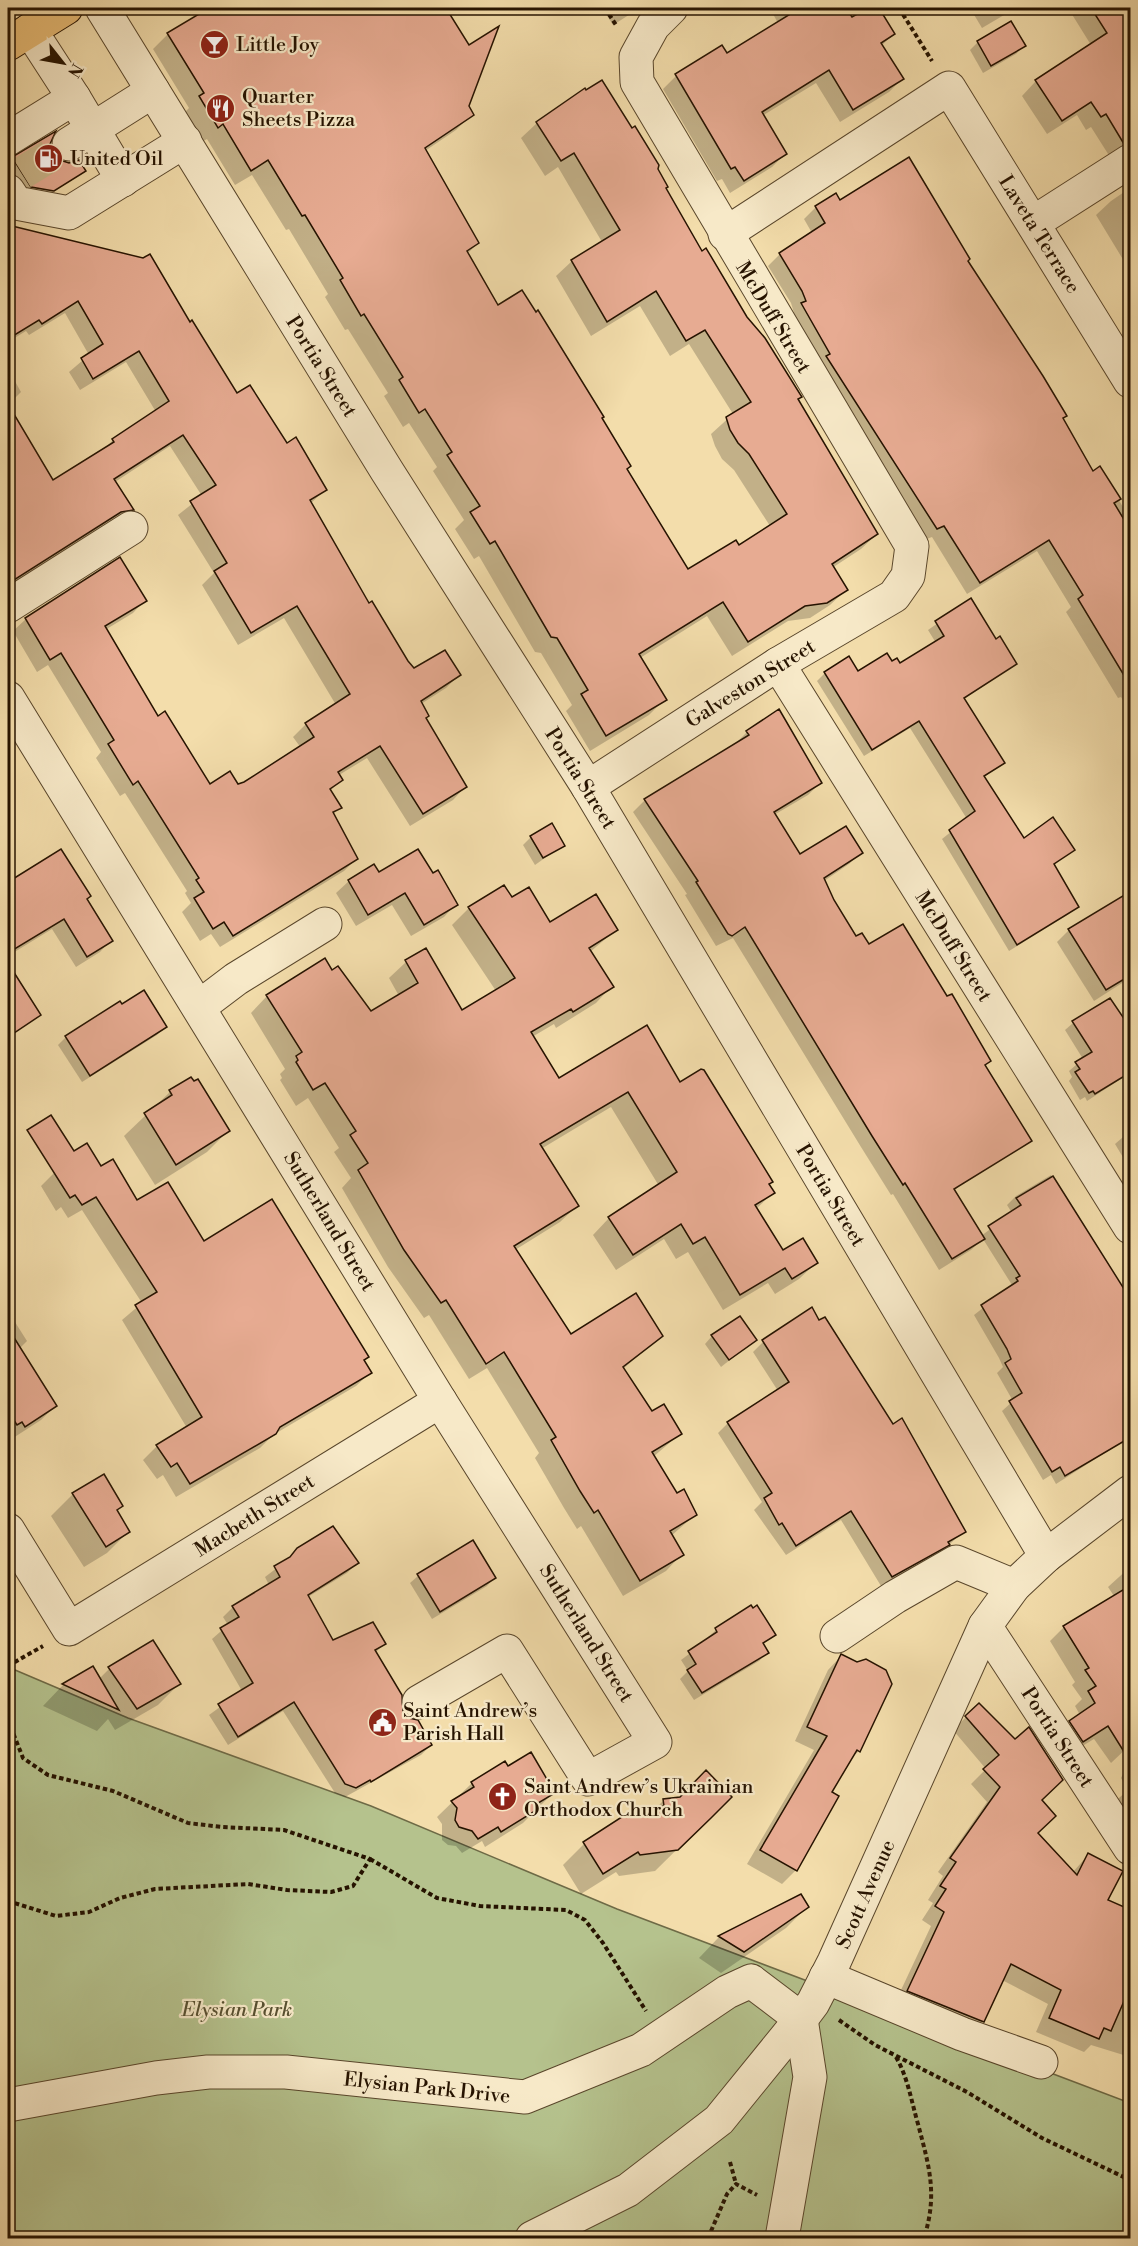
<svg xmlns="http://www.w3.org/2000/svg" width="1138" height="2246" viewBox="0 0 1138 2246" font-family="'Libre Bodoni',serif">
	<rect width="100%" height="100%" fill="#f3ddab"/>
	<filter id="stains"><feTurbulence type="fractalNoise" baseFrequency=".00333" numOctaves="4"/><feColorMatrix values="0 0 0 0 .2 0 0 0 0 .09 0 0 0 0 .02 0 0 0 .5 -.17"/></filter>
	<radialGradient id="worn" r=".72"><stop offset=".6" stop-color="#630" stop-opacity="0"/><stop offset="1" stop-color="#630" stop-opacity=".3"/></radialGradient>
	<polygon fill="#b5c28d" stroke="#6e6a46" stroke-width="1.5" points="8,1667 128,1718 371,1806 617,1909 1130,2103 1130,2238 8,2238"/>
	<g fill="#0003">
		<polygon points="211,8 425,8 429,15 444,8 468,47 467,106 472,114 456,130 425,151 478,243 467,254 497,307 600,419 626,469 688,571 739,547 770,526 734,470 722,459 715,446 711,434 733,414 689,344 670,356 640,306 591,336 556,276 572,261 602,242 558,167 545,176 521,138 537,123 656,169 664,188 701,253 796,400 877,534 861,549 832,568 846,590 830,605 810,618 788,621 732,656 707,616 640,658 665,699 649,715 590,751 566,711 572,705 541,653 535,652 479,556 474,559 455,529 464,520 433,471 437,467 409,423 403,427 384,396 388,393 348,329 345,330 325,297 328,294 289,229 286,230 252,175 235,185 207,139 202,142 184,113 189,108 153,49 168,34"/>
		<polygon points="602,8 640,8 613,25"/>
		<polygon points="779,8 844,8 852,19 870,8 878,8 894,34 881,46 902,79 889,92 840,122 816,83 762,116 785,154 772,167 730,193 722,179 717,181 663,89 676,76 722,47 727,55 778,23 773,14"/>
		<polygon points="970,8 1016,8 982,28"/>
		<polygon points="1068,8 1130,8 1130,163 1110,157 1091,127 1086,130 1077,115 1047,134 1022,96 1035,82 1091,45"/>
		<polygon points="978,42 1024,46 1016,54 983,73 970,50"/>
		<polygon points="49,144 52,155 59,162 84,171 45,198 23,194 8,169 8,164 13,158"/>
		<polygon points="1130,188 1130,187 1130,271 1096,215 1111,201"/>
		<polygon points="840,202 966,261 1093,473 1100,468 1130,519 1130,712 1121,697 1118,698 1066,612 1071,607 1037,551 967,594 932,537 924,540 790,317 794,313 791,303 768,266 780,254 812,233 804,219 816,207"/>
		<polygon points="8,227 144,260 237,395 286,445 325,490 310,504 368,605 414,670 459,675 446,688 421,704 424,719 465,787 453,800 410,826 367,758 339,775 341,780 330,791 340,808 332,815 356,859 344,871 220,947 211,934 200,941 182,912 191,903 185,893 187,891 125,793 120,796 96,758 101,752 48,665 37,672 13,631 26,619 145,600 133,613 105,630 157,718 210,786 245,783 301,748 293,737 306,724 336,705 284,618 238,645 202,585 214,573 178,515 202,496 170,446 115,482 132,510 119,522 8,587 8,407 53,482 100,453 113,440 156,412 126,362 80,390 69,372 89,355 65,313 29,335 26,331 8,342"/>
		<polygon points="8,369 21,392 8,405"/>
		<polygon points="971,600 995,641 1015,664 963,700 1003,763 983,778 1024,840 1073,850 1053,866 1077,906 1069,914 1009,951 942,839 967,819 910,728 864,756 817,681 825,673 857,673 891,663 900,665 936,643 928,630"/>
		<polygon points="747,732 820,783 808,795 774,815 799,856 861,853 849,864 824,881 855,938 868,946 984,1066 963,1182 954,1191 981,1236 1012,1213 1007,1205 1016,1196 1051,1175 1130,1302 1130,1437 1056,1484 1051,1475 1043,1480 1002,1411 1013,1401 997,1373 1003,1367 999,1358 974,1315 1012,1285 983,1239 971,1250 939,1270 893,1194 891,1195 861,1147 733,938 716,946 685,895 687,894 633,812 645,800 735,744"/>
		<polygon points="531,837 563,845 535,865 523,845"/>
		<polygon points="61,851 86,899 111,940 100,952 76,967 52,929 8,956 8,884"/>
		<polygon points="378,874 433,875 456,904 444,917 411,936 392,905 356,926 336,893 349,881"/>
		<polygon points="504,887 511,899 550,924 616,930 590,952 612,986 596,1003 556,1028 554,1024 532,1037 558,1080 680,1084 771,1182 768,1185 773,1193 756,1209 782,1252 816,1263 799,1279 775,1294 768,1283 723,1310 688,1252 676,1259 664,1239 616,1270 593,1235 609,1218 659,1186 611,1107 541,1149 577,1206 560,1222 515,1250 570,1336 661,1336 623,1369 652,1413 680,1434 653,1457 676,1496 695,1515 671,1536 682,1554 666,1571 623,1596 581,1526 577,1529 564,1508 535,1458 539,1453 487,1368 469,1379 429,1315 424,1318 388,1267 342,1188 351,1178 334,1152 339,1148 308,1098 296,1106 280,1080 282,1078 280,1074 285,1069 251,1013 267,996 332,972 371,1013 399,996 389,978 406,962 426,950 461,1012 496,991 452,925 469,908"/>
		<polygon points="1130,893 1130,978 1094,1001 1057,942 1069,930"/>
		<polygon points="10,970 39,1015 8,1038 8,972"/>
		<polygon points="120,1003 165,1027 157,1035 82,1082 58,1045 66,1037"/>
		<polygon points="1073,1023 1124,1034 1130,1044 1130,1073 1087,1101 1085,1097 1080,1100 1069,1081 1072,1077 1069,1071 1083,1059 1065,1030"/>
		<polygon points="170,1092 228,1131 207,1152 155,1185 124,1136"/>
		<polygon points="1130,1131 1130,1169 1115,1144"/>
		<polygon points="101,1169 136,1202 204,1243 368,1357 363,1361 370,1373 356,1386 273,1435 260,1448 176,1497 163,1475 157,1479 143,1460 157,1446 187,1428 122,1320 142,1303 82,1210 68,1218 61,1207 56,1211 41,1186 54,1173"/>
		<polygon points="811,1309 964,1531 938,1555 881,1586 841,1520 786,1555 754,1510 762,1502 718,1433 728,1423 778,1391 753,1352 763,1342"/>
		<polygon points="8,1311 27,1341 19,1349 56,1405 41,1420 10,1440 8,1436"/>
		<polygon points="712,1336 755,1340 721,1367 705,1344"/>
		<polygon points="104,1476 121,1506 116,1511 128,1532 107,1553 84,1567 51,1516 73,1494"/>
		<polygon points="472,1542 494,1578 487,1586 432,1619 410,1583 418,1576"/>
		<polygon points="286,1561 357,1563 347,1573 308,1597 333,1642 384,1644 375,1653 401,1711 431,1745 421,1755 345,1797 335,1793 283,1711 228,1745 209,1715 242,1691 212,1639 228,1625 223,1617 233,1607 269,1585 265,1577"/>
		<polygon points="1130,1567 1130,1745 1111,1763 1094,1739 1069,1754 1056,1736 1080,1715 1075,1706 1082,1699 1072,1685 1075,1682 1050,1641 1064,1627 1114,1596 1108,1587"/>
		<polygon points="751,1608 774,1634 762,1645 767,1653 759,1661 694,1700 680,1679 688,1671 681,1660 709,1639 708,1637 716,1630"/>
		<polygon points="152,1642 179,1684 158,1705 115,1730 108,1719 97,1731 43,1706 63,1685 92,1668 99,1679 109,1669"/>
		<polygon points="841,1656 859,1751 848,1761 830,1792 796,1870 782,1884 747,1864 814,1750 795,1741 828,1670"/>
		<polygon points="966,1717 1040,1801 1036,1833 1073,1872 1088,1855 1106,1900 1130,1920 1130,2057 1091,2045 1084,2052 1036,2032 1048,2004 1002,1980 983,2021 969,2035 894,2005 931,1926 922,1920 933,1903 928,1900 943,1876 938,1872 987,1802 971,1784 986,1769 953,1730"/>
		<polygon points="1130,1760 1130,1844 1111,1805 1128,1790 1121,1778"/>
		<polygon points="508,1768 553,1793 523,1823 485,1847 482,1841 462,1853 456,1846 448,1845 442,1840 442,1824 437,1817 472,1783"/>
		<polygon points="730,1797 655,1871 619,1876 616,1872 581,1894 563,1865 584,1844 655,1809 663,1801"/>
		<polygon points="800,1896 807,1907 786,1928 721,1973 699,1958 719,1937"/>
	</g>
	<g fill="#e7ab92" stroke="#261300" stroke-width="1.5">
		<polygon points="209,8 446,8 469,45 499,26 469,106 474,115 425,148 479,243 467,251 498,305 522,290 536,312 538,310 604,417 602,418 631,466 627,469 688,569 736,540 739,545 787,514 749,454 738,443 730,430 726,417 751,402 705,330 686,341 656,291 607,322 571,260 620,230 574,153 561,161 536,122 585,88 586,90 602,80 632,128 635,126 659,165 658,169 668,187 666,188 702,251 706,248 747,317 765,338 800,394 802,397 798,399 878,534 832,564 848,590 827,603 805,606 748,642 723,602 639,654 667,700 606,736 581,694 588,690 557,638 551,637 495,541 490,544 470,512 480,506 447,455 452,452 425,409 419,413 399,380 403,377 364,314 361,316 340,280 343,278 305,215 302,216 268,160 251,171 223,124 218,128 199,96 204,93 167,33"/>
		<polygon points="800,8 846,8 852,17 868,8 879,8 895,34 881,43 904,79 853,110 829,70 762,112 787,154 744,181 735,167 731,169 675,74 722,45 727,53"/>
		<polygon points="1091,8 1131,8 1131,142 1124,144 1106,114 1101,117 1091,102 1062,121 1035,80 1107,33"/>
		<polygon points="1011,21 1026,46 991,66 977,41"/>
		<polygon points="56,131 50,144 54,154 60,160 69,163 79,160 86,171 54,191 31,187 12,157"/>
		<polygon points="909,157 970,259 968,261 1043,376 1067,416 1063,418 1093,471 1100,466 1121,499 1114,503 1131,531 1131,687 1078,599 1083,595 1049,540 980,583 944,526 937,529 826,356 830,354 801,303 806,301 802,291 779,253 825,223 815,206 836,193 840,200"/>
		<polygon points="8,225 143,258 150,254 190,322 192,320 237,393 250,385 287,443 296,437 327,490 310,500 369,603 372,601 408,661 414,668 445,650 461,675 421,701 429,716 426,718 467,787 423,814 380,746 338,772 343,780 330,789 342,808 333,812 358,859 233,936 224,922 213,929 194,898 204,892 196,880 199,878 138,781 133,785 108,744 114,740 61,653 50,660 25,618 120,557 147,601 105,626 158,716 165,711 210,784 230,771 238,784 244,782 314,737 305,723 350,694 297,606 251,633 214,571 227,563 190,501 216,485 183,435 114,479 134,510 121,512 14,580 8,569 8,404 53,480 114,442 112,439 169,401 139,351 93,379 81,358 103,344 78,301 42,324 39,320 8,339"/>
		<polygon points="971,598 996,639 1000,636 1017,664 964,698 1005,763 984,776 1024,838 1053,817 1075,850 1054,864 1079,907 1017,945 949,830 975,811 919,721 872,750 824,672 849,656 858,671 887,653 892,661 897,658 900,663 944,636 935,621"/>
		<polygon points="779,709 822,783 774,812 800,854 846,826 863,853 824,878 834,900 856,936 862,933 869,944 903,924 947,996 952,994 991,1061 985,1065 1032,1141 954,1189 985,1239 952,1259 905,1183 903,1185 872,1136 745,927 732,936 728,934 696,882 698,881 644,799 749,735 746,731"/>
		<polygon points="552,823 565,846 543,858 530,836"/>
		<polygon points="61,849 91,896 87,899 113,941 87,957 64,919 8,953 8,882"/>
		<polygon points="418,849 433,873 438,870 458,905 424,925 405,893 368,915 348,880 374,864 379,872"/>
		<polygon points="504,885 512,897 529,887 550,922 596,894 618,930 589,948 614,987 573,1012 571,1009 531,1032 559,1078 647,1025 680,1082 701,1069 704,1070 773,1182 769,1184 775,1193 755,1205 783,1250 803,1238 818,1263 792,1279 785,1268 740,1295 705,1237 693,1244 681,1224 633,1255 608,1217 677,1172 628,1092 540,1144 579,1206 514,1246 571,1334 636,1293 663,1336 623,1367 652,1411 664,1404 682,1434 652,1452 677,1493 684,1489 697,1515 670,1531 684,1555 640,1581 598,1510 594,1513 580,1491 551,1440 556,1437 504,1352 486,1364 446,1300 441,1303 404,1250 358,1170 368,1163 350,1135 356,1131 325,1083 313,1090 296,1062 298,1060 296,1056 302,1052 266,995 325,958 332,970 338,966 371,1011 418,983 405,960 426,948 462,1010 515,978 468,907"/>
		<polygon points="1131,891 1131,975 1106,990 1068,929"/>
		<polygon points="8,963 41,1015 8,1037"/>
		<polygon points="144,990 167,1027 90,1076 65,1036 120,1001 122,1004"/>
		<polygon points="1110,998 1129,1026 1126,1033 1131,1041 1131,1072 1095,1094 1093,1091 1089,1093 1075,1072 1080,1069 1075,1062 1092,1052 1072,1021"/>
		<polygon points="191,1077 194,1081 198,1079 230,1131 176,1165 144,1113 172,1095 169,1090"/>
		<polygon points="51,1115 74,1151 87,1143 101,1166 113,1159 137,1200 168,1182 204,1241 272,1199 369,1357 364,1360 372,1373 280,1427 276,1434 190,1484 177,1463 171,1467 156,1445 202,1417 135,1305 157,1292 96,1197 82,1205 75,1195 70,1198 27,1130"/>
		<polygon points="1053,1176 1131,1300 1131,1437 1065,1476 1060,1467 1052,1472 1009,1401 1022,1393 1005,1363 1011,1359 1007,1349 981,1305 1018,1281 1016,1278 1020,1276 988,1226 1021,1205 1016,1198"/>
		<polygon points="812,1307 819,1320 825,1317 893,1424 902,1418 966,1532 948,1542 950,1545 892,1577 851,1511 796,1546 782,1523 779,1525 764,1498 772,1493 727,1422 789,1382 762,1340"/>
		<polygon points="740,1316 757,1340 729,1360 711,1335"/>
		<polygon points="8,1328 57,1406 25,1427 22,1422 17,1425 8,1411"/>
		<polygon points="104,1474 123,1506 117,1510 130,1532 106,1547 72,1493"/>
		<polygon points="333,1526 359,1563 308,1595 333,1640 373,1622 386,1644 375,1650 402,1695 403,1711 409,1718 418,1720 432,1745 371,1782 370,1780 356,1788 345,1784 294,1702 238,1737 218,1704 253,1683 220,1628 239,1617 232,1606 280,1577 274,1566 290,1557 297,1548"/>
		<polygon points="473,1540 496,1578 440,1612 417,1574"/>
		<polygon points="1131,1585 1131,1763 1108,1726 1083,1742 1069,1721 1095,1703 1088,1691 1096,1686 1085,1670 1089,1668 1063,1626"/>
		<polygon points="751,1605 753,1608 757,1605 776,1635 763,1643 769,1653 702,1693 687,1670 696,1664 688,1651 717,1632 715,1628"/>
		<polygon points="153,1640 181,1684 137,1709 108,1667"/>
		<polygon points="841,1654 857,1662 866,1659 886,1670 892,1684 860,1752 857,1750 832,1792 839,1796 797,1871 760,1850 827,1736 807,1727"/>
		<polygon points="93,1666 119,1710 62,1684"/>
		<polygon points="979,1703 1015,1739 1029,1727 1063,1780 1042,1800 1056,1816 1038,1833 1077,1875 1088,1853 1123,1871 1108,1900 1131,1910 1131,1985 1111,2031 1104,2028 1099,2039 1049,2018 1061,1990 1011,1964 984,2022 907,1991 944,1912 935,1906 946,1889 940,1886 956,1862 950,1858 1000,1787 983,1769 999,1755 965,1716"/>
		<polygon points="531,1752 555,1793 538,1803 540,1808 501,1832 498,1827 478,1839 472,1831 459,1827 455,1820 457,1808 451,1801 474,1787 471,1782 505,1761 508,1766"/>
		<polygon points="706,1770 732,1797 711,1818 678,1850 640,1855 638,1852 603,1874 583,1842 631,1811 664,1806 663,1799 680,1797"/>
		<polygon points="801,1894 809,1907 744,1952 718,1936"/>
	</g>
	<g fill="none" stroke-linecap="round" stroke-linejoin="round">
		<polyline stroke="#cab589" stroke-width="33" stroke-dasharray="33 16" stroke-linecap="butt" points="22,173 69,144"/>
		<defs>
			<g id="minor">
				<polyline points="102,8 387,471 588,787 1046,1556"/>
				<polyline points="30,30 74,98"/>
				<polyline points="8,139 74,98 123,180"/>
				<polyline points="69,144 153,91"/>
				<polyline points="8,191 16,203 69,213 185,141"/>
				<polyline points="1033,223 1130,161"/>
				<polyline points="725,234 949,88 1130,381"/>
				<polyline points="8,606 131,528"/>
				<polyline points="778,664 1130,1227"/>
				<polyline points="8,698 440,1401 655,1742 588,1779 507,1651 419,1702"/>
				<polyline points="588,787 778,664 894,596 908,576 912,546 637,82 636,57 653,26 671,8"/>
				<polyline points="199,1007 236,979 325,924"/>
				<polyline points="8,1530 69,1629 440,1401"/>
				<polyline points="985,1626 1130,1848"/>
				<polyline points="837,1636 895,1597 956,1562 1014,1586"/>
				<polyline points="826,1977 962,2034 1041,2062"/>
				<polyline points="8,2105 156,2078 208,2072 286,2072 525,2097 641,2050 727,1992 751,1981 801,2019 810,2077 782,2238"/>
				<polyline points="532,2238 628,2190 719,2120 801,2019 813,2003 834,1962 985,1626 1014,1586 1046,1556 1130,1492"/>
			</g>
			<polyline id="major" points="8,44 66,8"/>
		</defs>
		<use href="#minor" stroke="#59462b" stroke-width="35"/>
		<use href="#major" stroke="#261300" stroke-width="35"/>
		<g stroke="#261300" stroke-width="4" stroke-dasharray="4.5 3" stroke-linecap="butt">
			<polyline points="605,8 616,25"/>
			<polyline points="899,8 932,61"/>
			<polyline points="8,1666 43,1646"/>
			<polyline points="8,1720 23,1758 48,1775 113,1791 188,1823 222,1827 284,1830 370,1859 353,1886 331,1892 287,1890 248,1884 155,1889 120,1898 89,1912 56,1916 8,1901"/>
			<polyline points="370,1859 437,1898 480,1906 566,1910 585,1920 603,1943 646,2011"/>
			<polyline points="839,2020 875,2045 967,2092 1042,2138 1130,2180"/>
			<path d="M 896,2057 C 908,2078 911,2100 918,2124 C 929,2166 938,2194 924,2238"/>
			<polyline points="730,2162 736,2184"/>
			<polyline points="708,2238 727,2194 736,2184 757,2195"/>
		</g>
		<use href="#minor" stroke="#f7e9c8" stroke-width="33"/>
		<use href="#major" stroke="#eabe76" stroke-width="33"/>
	</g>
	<defs>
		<symbol id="bar-disc" viewBox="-11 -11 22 22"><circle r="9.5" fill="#8f2418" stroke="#f7e9c8"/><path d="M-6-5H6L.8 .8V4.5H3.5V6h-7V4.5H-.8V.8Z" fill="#fff"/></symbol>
		<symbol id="restaurant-disc" viewBox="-11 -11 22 22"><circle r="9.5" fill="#8f2418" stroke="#f7e9c8"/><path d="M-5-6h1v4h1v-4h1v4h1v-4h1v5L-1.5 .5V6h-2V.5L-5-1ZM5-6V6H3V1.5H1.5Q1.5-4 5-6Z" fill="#fff"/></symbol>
		<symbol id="fuel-disc" viewBox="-11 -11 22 22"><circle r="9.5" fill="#8f2418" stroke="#f7e9c8"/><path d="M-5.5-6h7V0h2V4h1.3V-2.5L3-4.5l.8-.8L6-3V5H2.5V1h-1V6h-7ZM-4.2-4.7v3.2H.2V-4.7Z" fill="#fff"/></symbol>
		<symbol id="civic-disc" viewBox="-11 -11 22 22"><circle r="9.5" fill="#8f2418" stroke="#f7e9c8"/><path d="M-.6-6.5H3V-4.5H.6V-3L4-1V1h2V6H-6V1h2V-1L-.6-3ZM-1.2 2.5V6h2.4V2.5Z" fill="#fff"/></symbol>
		<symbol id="church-disc" viewBox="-11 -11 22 22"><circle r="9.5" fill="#8f2418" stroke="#f7e9c8"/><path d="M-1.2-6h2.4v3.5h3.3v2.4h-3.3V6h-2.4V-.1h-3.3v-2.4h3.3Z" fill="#fff"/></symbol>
	</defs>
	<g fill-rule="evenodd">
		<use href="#bar-disc" x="198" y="28" width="33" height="33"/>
		<use href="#restaurant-disc" x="204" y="92" width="33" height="33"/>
		<use href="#fuel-disc" x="32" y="142" width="33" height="33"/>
		<use href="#civic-disc" x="366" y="1706" width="33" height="33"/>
		<use href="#church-disc" x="486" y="1780" width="33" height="33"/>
	</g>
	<g text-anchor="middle" stroke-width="4.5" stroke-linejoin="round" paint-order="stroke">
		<g font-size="20" fill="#261300" stroke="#f7e9c8" text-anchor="start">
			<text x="236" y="51">Little Joy</text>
			<text x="242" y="103">Quarter<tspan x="242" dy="23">Sheets Pizza</tspan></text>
			<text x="70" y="165">United Oil</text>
			<text x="403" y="1717">Saint Andrew’s<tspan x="403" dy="23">Parish Hall</tspan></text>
			<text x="524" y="1793">Saint Andrew’s Ukrainian<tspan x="524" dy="23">Orthodox Church</tspan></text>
		</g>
		<g font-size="20" fill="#261300" stroke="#f7e9c8">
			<text transform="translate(1040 234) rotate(58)" y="7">Laveta Terrace</text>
			<text transform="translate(774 317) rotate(59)" y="7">McDuff Street</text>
			<text transform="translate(322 366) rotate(58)" y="7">Portia Street</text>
			<text transform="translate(750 683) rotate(-32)" y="7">Galveston Street</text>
			<text transform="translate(581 778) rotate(58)" y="7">Portia Street</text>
			<text transform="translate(954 946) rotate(58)" y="7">McDuff Street</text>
			<text transform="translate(831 1195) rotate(59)" y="7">Portia Street</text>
			<text transform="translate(330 1221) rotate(59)" y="7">Sutherland Street</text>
			<text transform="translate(254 1515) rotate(-32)" y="7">Macbeth Street</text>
			<text transform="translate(587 1633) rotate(58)" y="7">Sutherland Street</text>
			<text transform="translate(1058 1737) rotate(57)" y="7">Portia Street</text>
			<text transform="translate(865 1894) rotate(-66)" y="7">Scott Avenue</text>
			<text transform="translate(427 2087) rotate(6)" y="7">Elysian Park Drive</text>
		</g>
		<g font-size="20" font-style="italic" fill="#585031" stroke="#f7e9c8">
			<text x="237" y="2016">Elysian Park</text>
		</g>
	</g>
	<rect width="1138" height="2246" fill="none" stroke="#f3ddab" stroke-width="30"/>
	<rect x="9" y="9" width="1120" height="2228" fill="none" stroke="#261300" stroke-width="3"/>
	<rect x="15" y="15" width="1108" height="2216" fill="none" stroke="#261300" stroke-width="1.5"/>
	<g transform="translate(63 63) rotate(121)" stroke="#f7e9c8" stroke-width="4.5" paint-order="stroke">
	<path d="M0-4.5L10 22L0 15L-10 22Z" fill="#261300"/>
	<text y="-9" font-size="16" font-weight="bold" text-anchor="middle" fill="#261300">N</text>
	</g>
	<rect width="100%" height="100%" filter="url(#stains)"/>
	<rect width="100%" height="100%" fill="url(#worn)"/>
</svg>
